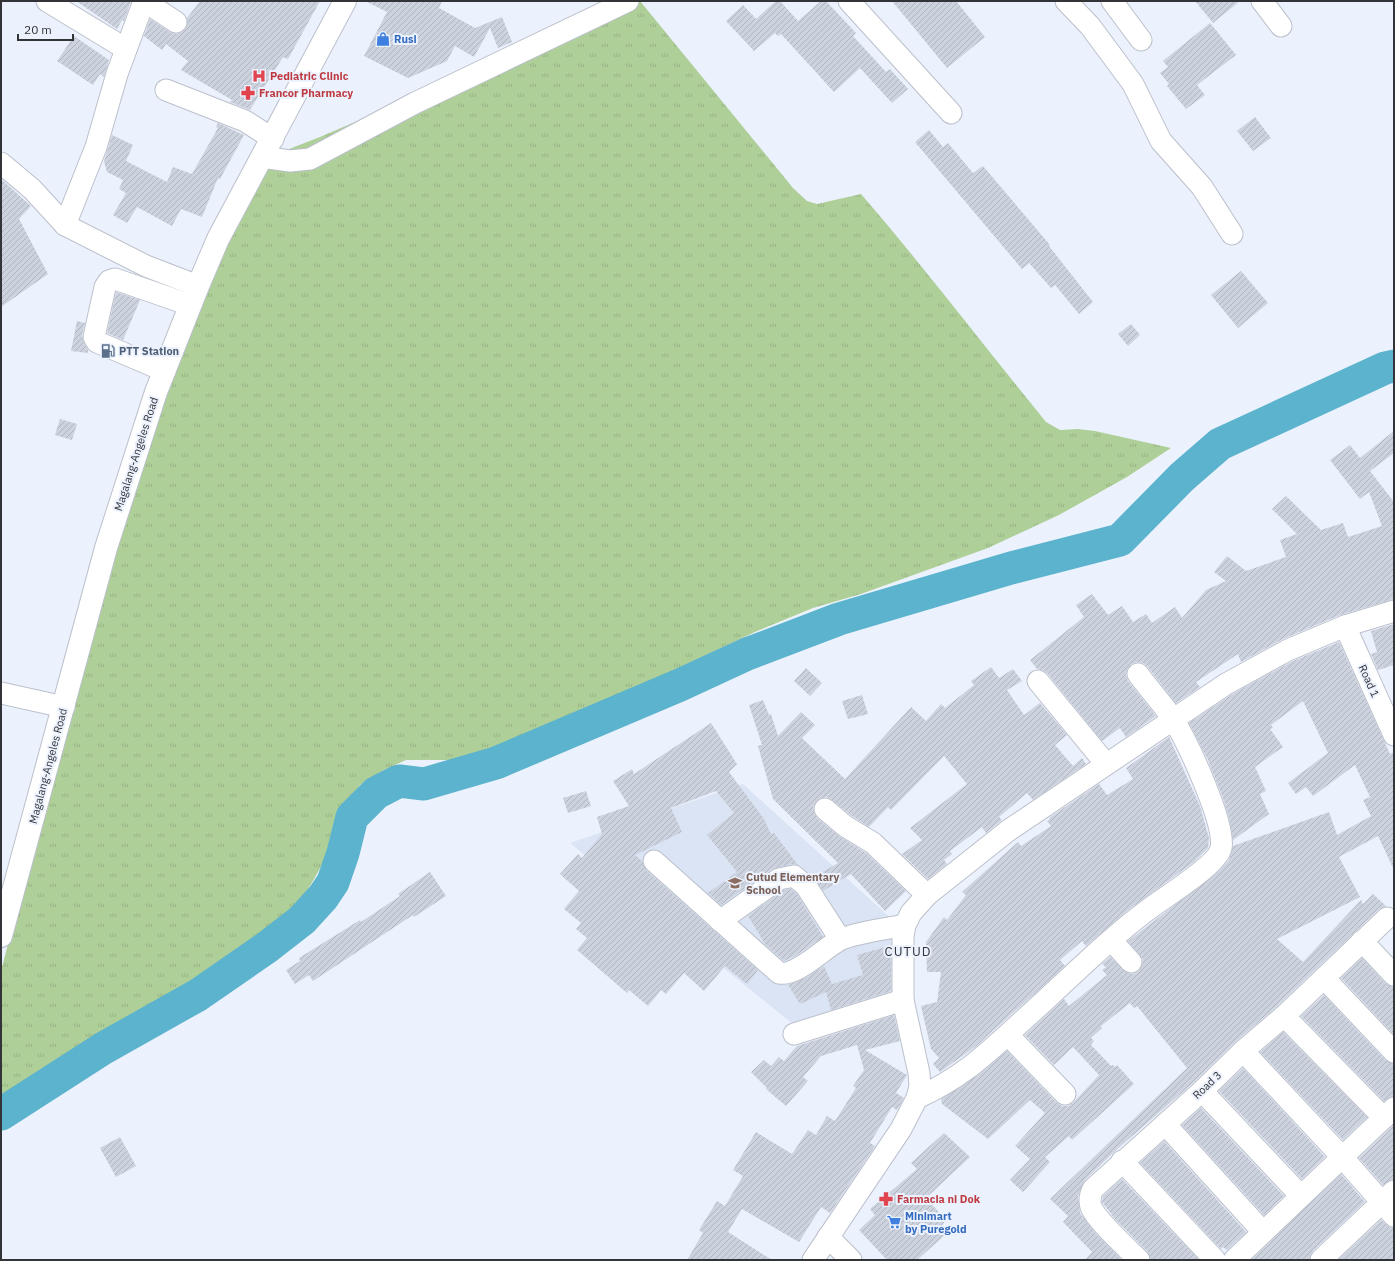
<svg xmlns="http://www.w3.org/2000/svg" width="1395" height="1261" viewBox="0 0 1395 1261" font-family="'IBM Plex Sans',sans-serif">
	<defs>
		<pattern id="grass-tufts" width="24" height="20" patternUnits="userSpaceOnUse"><rect width="24" height="20" fill="#afcf99"/><path d="M3 7l-1-3M5 7V3M7 7l1-3M15 17l-1-3M17 17v-4M19 17l1-3" fill="none" stroke="#97b285"/></pattern>
		<pattern id="building-hatch" width="6" height="6" patternUnits="userSpaceOnUse"><rect width="6" height="6" fill="#cdd3de"/><path d="M-1 1l2-2M0 6l6-6M5 7l2-2" fill="none" stroke="#b0b6bf"/></pattern>
	</defs>
	<rect width="100%" height="100%" fill="#ecf2fd"/>
	<polygon fill="#dbe4f5" points="743,784 895,922 898,999 794,1025 570,843"/>
	<path fill="url(#grass-tufts)" d="M 635,1 L 640,1 L 793,188 L 807,201 L 817,204 L 861,194 C 925,268 984,346 1046,422 L 1060,430 L 1078,429 L 1095,431 L 1171,448 L 1127,477 L 1059,515 L 988,548 L 861,594 L 813,608 L 757,631 L 510,749 L 475,760 L 406,760 L 384,770 L 360,785 L 339,817 L 326,858 L 299,905 L 271,934 L 219,969 L 1,1095 L 1,971 L 92,622 L 165,384 L 266,158 L 320,137 Z"/>
	<g fill="none" stroke-linecap="round" stroke-linejoin="round">
		<polyline stroke="#5bb3cd" stroke-width="33" points="1,1114 102,1049 198,995 266,948 302,920 323,897 333,882 343,853 352,817 376,793 399,781 424,784 496,763 680,685 747,654 839,619 1011,568 1120,540 1182,477 1220,444 1385,368 1394,366"/>
	</g>
	<g fill="url(#building-hatch)">
		<polygon points="76,1 131,1 124,21 122,20 117,29"/>
		<polygon points="200,1 320,1 288,59 283,57 250,110 230,102 232,100 181,70 188,61 166,44 162,50 144,36 150,19 170,32 176,34 182,32 186,28 187,18"/>
		<polygon points="365,1 442,1 439,8 475,28 502,17 512,42 498,48 490,28 474,57 455,46 447,61 408,78 364,56 387,12"/>
		<polygon points="776,1 780,1 798,21 821,1 826,1 856,33 853,36 886,72 890,69 908,89 892,103 860,68 834,92 781,34 778,36 775,33 754,51 726,21 743,5 756,19"/>
		<polygon points="892,1 956,1 985,37 947,68"/>
		<polygon points="1195,1 1240,1 1213,23"/>
		<polygon points="1210,23 1236,55 1197,85 1205,95 1186,109 1167,86 1169,84 1160,73 1168,67 1163,61"/>
		<polygon points="74,36 109,60 104,77 100,74 93,85 57,61"/>
		<polygon points="1255,117 1271,138 1253,151 1237,131"/>
		<polygon points="218,123 244,135 220,179 218,178 202,217 181,209 172,226 137,207 127,223 113,215 126,193 119,189 123,180 107,172 104,161 112,135 133,145 126,161 167,182 173,167 192,174 218,128 216,127"/>
		<polygon points="929,130 943,147 948,143 973,173 983,166 1050,245 1049,246 1093,302 1079,314 1055,285 1051,288 1029,263 1022,269 915,142"/>
		<polygon points="1,179 31,206 19,219 48,274 1,307"/>
		<polygon points="1241,271 1268,303 1238,328 1211,295"/>
		<polygon points="116,292 140,300 123,340 107,333"/>
		<polygon points="77,321 85,323 82,335 84,343 88,350 88,353 71,351"/>
		<polygon points="1131,324 1140,335 1128,346 1118,334"/>
		<polygon points="60,419 77,424 72,440 55,435"/>
		<polygon points="1394,431 1394,453 1370,471 1394,502 1394,599 1340,615 1283,639 1241,662 1238,654 1196,682 1200,687 1176,703 1147,666 1143,663 1137,662 1131,664 1127,670 1126,675 1128,681 1156,716 1126,737 1120,728 1102,741 1047,673 1043,670 1037,669 1030,660 1084,617 1076,605 1092,594 1108,615 1122,606 1133,622 1146,614 1152,623 1175,607 1182,618 1206,590 1226,581 1214,572 1227,556 1246,571 1286,557 1280,540 1297,534 1272,509 1286,496 1321,530 1343,523 1348,537 1382,526 1369,492 1360,499 1330,460 1350,445 1360,458"/>
		<polygon points="1394,624 1394,665 1378,670 1371,654 1377,652 1371,631"/>
		<polygon points="1339,642 1390,754 1394,752 1394,870 1378,836 1339,857 1360,897 1277,939 1303,962 1361,900 1363,904 1373,894 1386,906 1379,909 1276,1007 1235,1042 1194,1082 1114,1152 1085,1180 1078,1196 1080,1213 1097,1235 1122,1260 1085,1260 1092,1252 1063,1222 1068,1216 1050,1199 1187,1068 1137,1006 1134,1008 1130,1003 1101,1026 1102,1028 1091,1038 1094,1041 1091,1045 1111,1066 1113,1065 1115,1067 1117,1065 1134,1084 1072,1140 1069,1136 1045,1157 1050,1162 1023,1192 1010,1180 1030,1159 1015,1146 1045,1113 1030,1100 988,1139 942,1104 941,1099 978,1075 1007,1051 1056,1102 1062,1106 1068,1106 1073,1103 1099,1075 1073,1047 1054,1065 1025,1035 1064,999 1069,1006 1107,975 1102,970 1106,967 1102,964 1110,957 1127,973 1133,974 1139,971 1142,965 1143,959 1128,941 1219,871 1229,860 1233,846 1329,812 1337,835 1371,816 1363,800 1370,797 1355,765 1313,796 1306,787 1296,794 1288,783 1328,753 1303,701 1271,725 1273,728 1270,729 1283,747 1255,767 1266,791 1260,794 1269,814 1233,840 1229,818 1223,798 1207,758 1189,723 1234,693 1293,661"/>
		<polygon points="991,667 999,678 1013,669 1022,681 1007,690 1024,715 1040,703 1067,735 1055,745 1073,766 1082,758 1086,764 1033,800 1027,793 999,817 1002,820 986,833 982,827 950,851 952,854 944,860 947,864 928,879 902,854 922,840 910,828 967,784 944,756 891,810 888,807 869,827 852,816 832,800 827,797 821,798 816,802 813,807 814,813 817,818 839,836 866,853 906,891 885,911 851,874 823,891 814,877 838,863 773,799 758,746 762,745 749,705 763,700 769,715 771,714 778,736 801,712 815,725 802,738 845,779 911,707 926,721 941,704 945,708 974,685 971,681"/>
		<polygon points="806,668 822,683 810,696 794,681"/>
		<polygon points="862,695 868,714 848,719 842,701"/>
		<polygon points="711,723 737,764 729,772 764,819 771,834 774,833 798,865 792,864 772,869 721,905 708,893 737,872 707,835 734,813 716,791 671,808 682,832 635,855 642,861 646,870 758,970 747,984 725,966 704,991 684,973 666,994 661,990 648,1006 629,990 627,993 577,950 587,938 576,929 581,923 564,909 579,891 560,874 578,854 582,858 602,834 597,817 629,806 613,781 632,769 634,774"/>
		<polygon points="1169,737 1200,806 1209,838 1208,848 1194,862 1128,910 1086,946 1082,941 1060,960 1065,966 1044,985 975,1047 940,1072 933,1064 939,1058 931,1049 921,1006 937,1002 941,972 927,972 926,942 944,917 947,920 966,895 962,892 1018,842 1021,846 1051,826 1047,821 1050,819 1049,818 1099,784 1107,795 1133,779 1126,768"/>
		<polygon points="586,791 591,806 568,813 563,798"/>
		<polygon points="430,872 446,896 414,917 413,915 313,981 309,975 295,984 286,970 300,961 299,958 360,920 361,922 400,896 398,894"/>
		<polygon points="791,889 797,894 823,937 795,956 784,961 765,944 748,916 784,890"/>
		<polygon points="889,946 891,954 891,991 831,1010 826,992 800,1004 788,985 807,977 824,966 832,984 863,975 857,955"/>
		<polygon points="1362,958 1385,983 1394,987 1394,1035 1341,978"/>
		<polygon points="1324,995 1385,1060 1394,1064 1394,1096 1384,1101 1301,1016"/>
		<polygon points="894,1015 900,1041 865,1050 907,1075 896,1093 904,1098 897,1110 892,1107 870,1143 875,1146 830,1213 821,1207 799,1242 742,1209 728,1232 772,1260 687,1260 703,1233 699,1230 717,1201 725,1206 743,1176 733,1170 756,1132 792,1154 808,1130 816,1135 827,1116 835,1121 856,1088 853,1086 864,1070 857,1045 821,1056 803,1077 808,1081 786,1106 766,1089 767,1088 751,1072 764,1060 771,1066 779,1057 784,1061 797,1046"/>
		<polygon points="1283,1032 1367,1117 1343,1140 1260,1052"/>
		<polygon points="1243,1068 1325,1157 1302,1179 1219,1091"/>
		<polygon points="1201,1108 1284,1196 1264,1215 1182,1125"/>
		<polygon points="1394,1125 1394,1179 1383,1185 1359,1158"/>
		<polygon points="944,1133 970,1157 926,1198 946,1220 940,1228 946,1234 917,1260 887,1260 859,1230 875,1215 870,1209 917,1169 911,1163"/>
		<polygon points="120,1137 136,1166 116,1177 100,1148"/>
		<polygon points="1164,1141 1246,1232 1227,1250 1223,1247 1221,1249 1140,1163"/>
		<polygon points="1341,1174 1365,1202 1313,1251 1309,1260 1251,1260"/>
		<polygon points="1122,1179 1199,1260 1151,1260 1147,1251 1115,1219 1102,1202 1103,1196"/>
		<polygon points="1381,1220 1390,1227 1394,1228 1394,1260 1338,1260"/>
	</g>
	<g fill="none" stroke-linecap="round" stroke-linejoin="round">
		<defs>
			<g id="minor">
				<polyline points="47,1 126,49"/>
				<polyline points="144,1 176,22"/>
				<polyline points="849,1 951,113"/>
				<polyline points="1066,1 1090,26 1133,84 1161,141 1202,187 1232,234"/>
				<polyline points="1112,1 1141,40"/>
				<polyline points="1262,1 1281,26"/>
				<polyline points="166,90 245,121 273,139"/>
				<polyline points="262,157 290,161 310,159 415,103 628,1"/>
				<polyline points="1,163 32,189 65,225 146,266 198,286"/>
				<polyline points="65,225 96,147 117,74 144,1"/>
				<polyline points="165,371 97,342 94,337 105,287 109,281 115,279 190,305"/>
				<polyline points="1345,626 1394,735"/>
				<polyline points="1038,681 1106,764"/>
				<polyline points="1,693 64,707"/>
				<polyline points="825,809 845,826 873,843 927,895"/>
				<path d="M 654,861 L 779,973 C 796,977 823,949 838,941 C 848,934 891,928 905,925"/>
				<polyline points="720,921 779,879 794,876 806,886 840,939"/>
				<polyline points="1111,940 1131,962"/>
				<polyline points="1362,941 1394,975"/>
				<polyline points="1324,978 1394,1052"/>
				<polyline points="1284,1016 1384,1118"/>
				<polyline points="794,1034 903,1000"/>
				<polyline points="1008,1035 1065,1094"/>
				<polyline points="1243,1051 1343,1158 1394,1216"/>
				<polyline points="1202,1091 1301,1196"/>
				<path d="M 917,1098 C 961,1078 984,1056 1019,1024 C 1063,985 1105,941 1153,906 C 1167,896 1218,864 1221,848 C 1226,824 1187,741 1173,719 C 1162,703 1149,689 1138,674"/>
				<polyline points="1165,1124 1263,1232"/>
				<polyline points="1122,1161 1215,1260"/>
				<polyline points="828,1237 851,1260"/>
				<polyline points="813,1260 901,1129 917,1098 920,1086 919,1073 903,1000 903,936 905,925 911,913 927,895 1009,830 1226,684 1288,650 1345,626 1394,611"/>
				<path d="M 1139,1260 C 1127,1248 1097,1221 1091,1207 C 1089,1201 1090,1195 1093,1189 L 1202,1091 L 1243,1051 L 1284,1016 L 1387,918"/>
				<polyline points="1234,1260 1394,1108"/>
				<polyline points="1321,1260 1394,1191"/>
			</g>
			<polyline id="major" points="1,936 106,548 156,392 198,286 218,239 345,1"/>
		</defs>
		<use href="#minor" stroke="#bbc0cb" stroke-width="23"/>
		<use href="#major" stroke="#bbc0cb" stroke-width="24"/>
		<use href="#minor" stroke="#fff" stroke-width="21"/>
		<use href="#major" stroke="#fff" stroke-width="22"/>
	</g>
	<defs>
		<symbol id="shop-bare" viewBox="-9 -9 18 18"><path d="M-5-2.5h2.3a2.7 3.5 0 0 1 5.4 0H5L5.5 6h-11ZM-1.5-2.5h3a1.5 2.3 0 0 0-3 0Z" fill="#3f7fe0" stroke="#ecf2fd" stroke-width="2.5" paint-order="stroke"/></symbol>
		<symbol id="hospital-bare" viewBox="-9 -9 18 18"><path d="M-5-5h3v3.5h4V-5h3V5h-3V1.5h-4V5h-3Z" fill="#e0444e" stroke="#ecf2fd" stroke-width="2.5" paint-order="stroke"/></symbol>
		<symbol id="pharmacy-bare" viewBox="-9 -9 18 18"><path d="M-2-6h4v4h4v4h-4v4h-4v-4h-4v-4h4Z" fill="#e0444e" stroke="#ecf2fd" stroke-width="2.5" paint-order="stroke"/></symbol>
		<symbol id="fuel-bare" viewBox="-9 -9 18 18"><path d="M-5.5-6h7V0h2V4h1.3V-2.5L3-4.5l.8-.8L6-3V5H2.5V1h-1V6h-7ZM-4.2-4.7v3.2H.2V-4.7Z" fill="#5c6f8a" stroke="#ecf2fd" stroke-width="2.5" paint-order="stroke"/></symbol>
		<symbol id="school-bare" viewBox="-9 -9 18 18"><path d="M0-5L7-2L0 1L-7-2ZM-4 1L0 2.5L4 1V4Q0 6-4 4Z" fill="#8d6e63" stroke="#ecf2fd" stroke-width="2.5" paint-order="stroke"/></symbol>
		<symbol id="supermarket-bare" viewBox="-9 -9 18 18"><path d="M-6-5.5h2.5l.6 2H6L4.5 2H-2.5L-4.4-4H-6ZM-1.5 3.2a1.3 1.3 0 1 0 .1 0ZM3 3.2a1.3 1.3 0 1 0 .1 0Z" fill="#3f7fe0" stroke="#ecf2fd" stroke-width="2.5" paint-order="stroke"/></symbol>
	</defs>
	<g fill-rule="evenodd">
		<use href="#shop-bare" x="373" y="29" width="20" height="20"/>
		<use href="#hospital-bare" x="249" y="66" width="20" height="20"/>
		<use href="#pharmacy-bare" x="238" y="83" width="20" height="20"/>
		<use href="#fuel-bare" x="98" y="341" width="20" height="20"/>
		<use href="#school-bare" x="725" y="873" width="20" height="20"/>
		<use href="#pharmacy-bare" x="876" y="1189" width="20" height="20"/>
		<use href="#supermarket-bare" x="884" y="1212" width="20" height="20"/>
	</g>
	<g text-anchor="middle" stroke-width="4" stroke-linejoin="round" paint-order="stroke">
		<g font-size="11" font-weight="bold" fill="#366cbe" stroke="#ecf2fd" text-anchor="start">
			<text x="394" y="43">Rusi</text>
			<text x="905" y="1220">Minimart<tspan x="905" dy="13">by Puregold</tspan></text>
		</g>
		<g font-size="11" font-weight="bold" fill="#be3a42" stroke="#ecf2fd" text-anchor="start">
			<text x="270" y="80">Pediatric Clinic</text>
			<text x="259" y="97">Francor Pharmacy</text>
			<text x="897" y="1203">Farmacia ni Dok</text>
		</g>
		<g font-size="11" font-weight="bold" fill="#4e5e75" stroke="#ecf2fd" text-anchor="start">
			<text x="119" y="355">PTT Station</text>
		</g>
		<g font-size="11" fill="#323438" stroke="#ecf2fd">
			<text transform="translate(136 454) rotate(-72)" y="4">Magalang-Angeles Road</text>
			<text transform="translate(1369 681) rotate(66)" y="4">Road 1</text>
			<text transform="translate(48 766) rotate(-75)" y="4">Magalang-Angeles Road</text>
			<text transform="translate(1207 1085) rotate(-44)" y="4">Road 3</text>
		</g>
		<g font-size="11" font-weight="bold" fill="#785e54" stroke="#ecf2fd" text-anchor="start">
			<text x="746" y="881">Cutud Elementary<tspan x="746" dy="13">School</tspan></text>
		</g>
		<g font-size="13" letter-spacing="1" fill="#323438" stroke="#ecf2fd">
			<text x="908" y="956">CUTUD</text>
		</g>
	</g>
	<rect width="1395" height="1261" fill="none" stroke="#323438" stroke-width="4"/>
	<path d="M18 34v6h55v-6" fill="none" stroke="#323438" stroke-width="2"/>
	<text x="24" y="34" font-size="12" fill="#323438" stroke="#ecf2fd" stroke-width="3" paint-order="stroke">20 m</text>
</svg>
